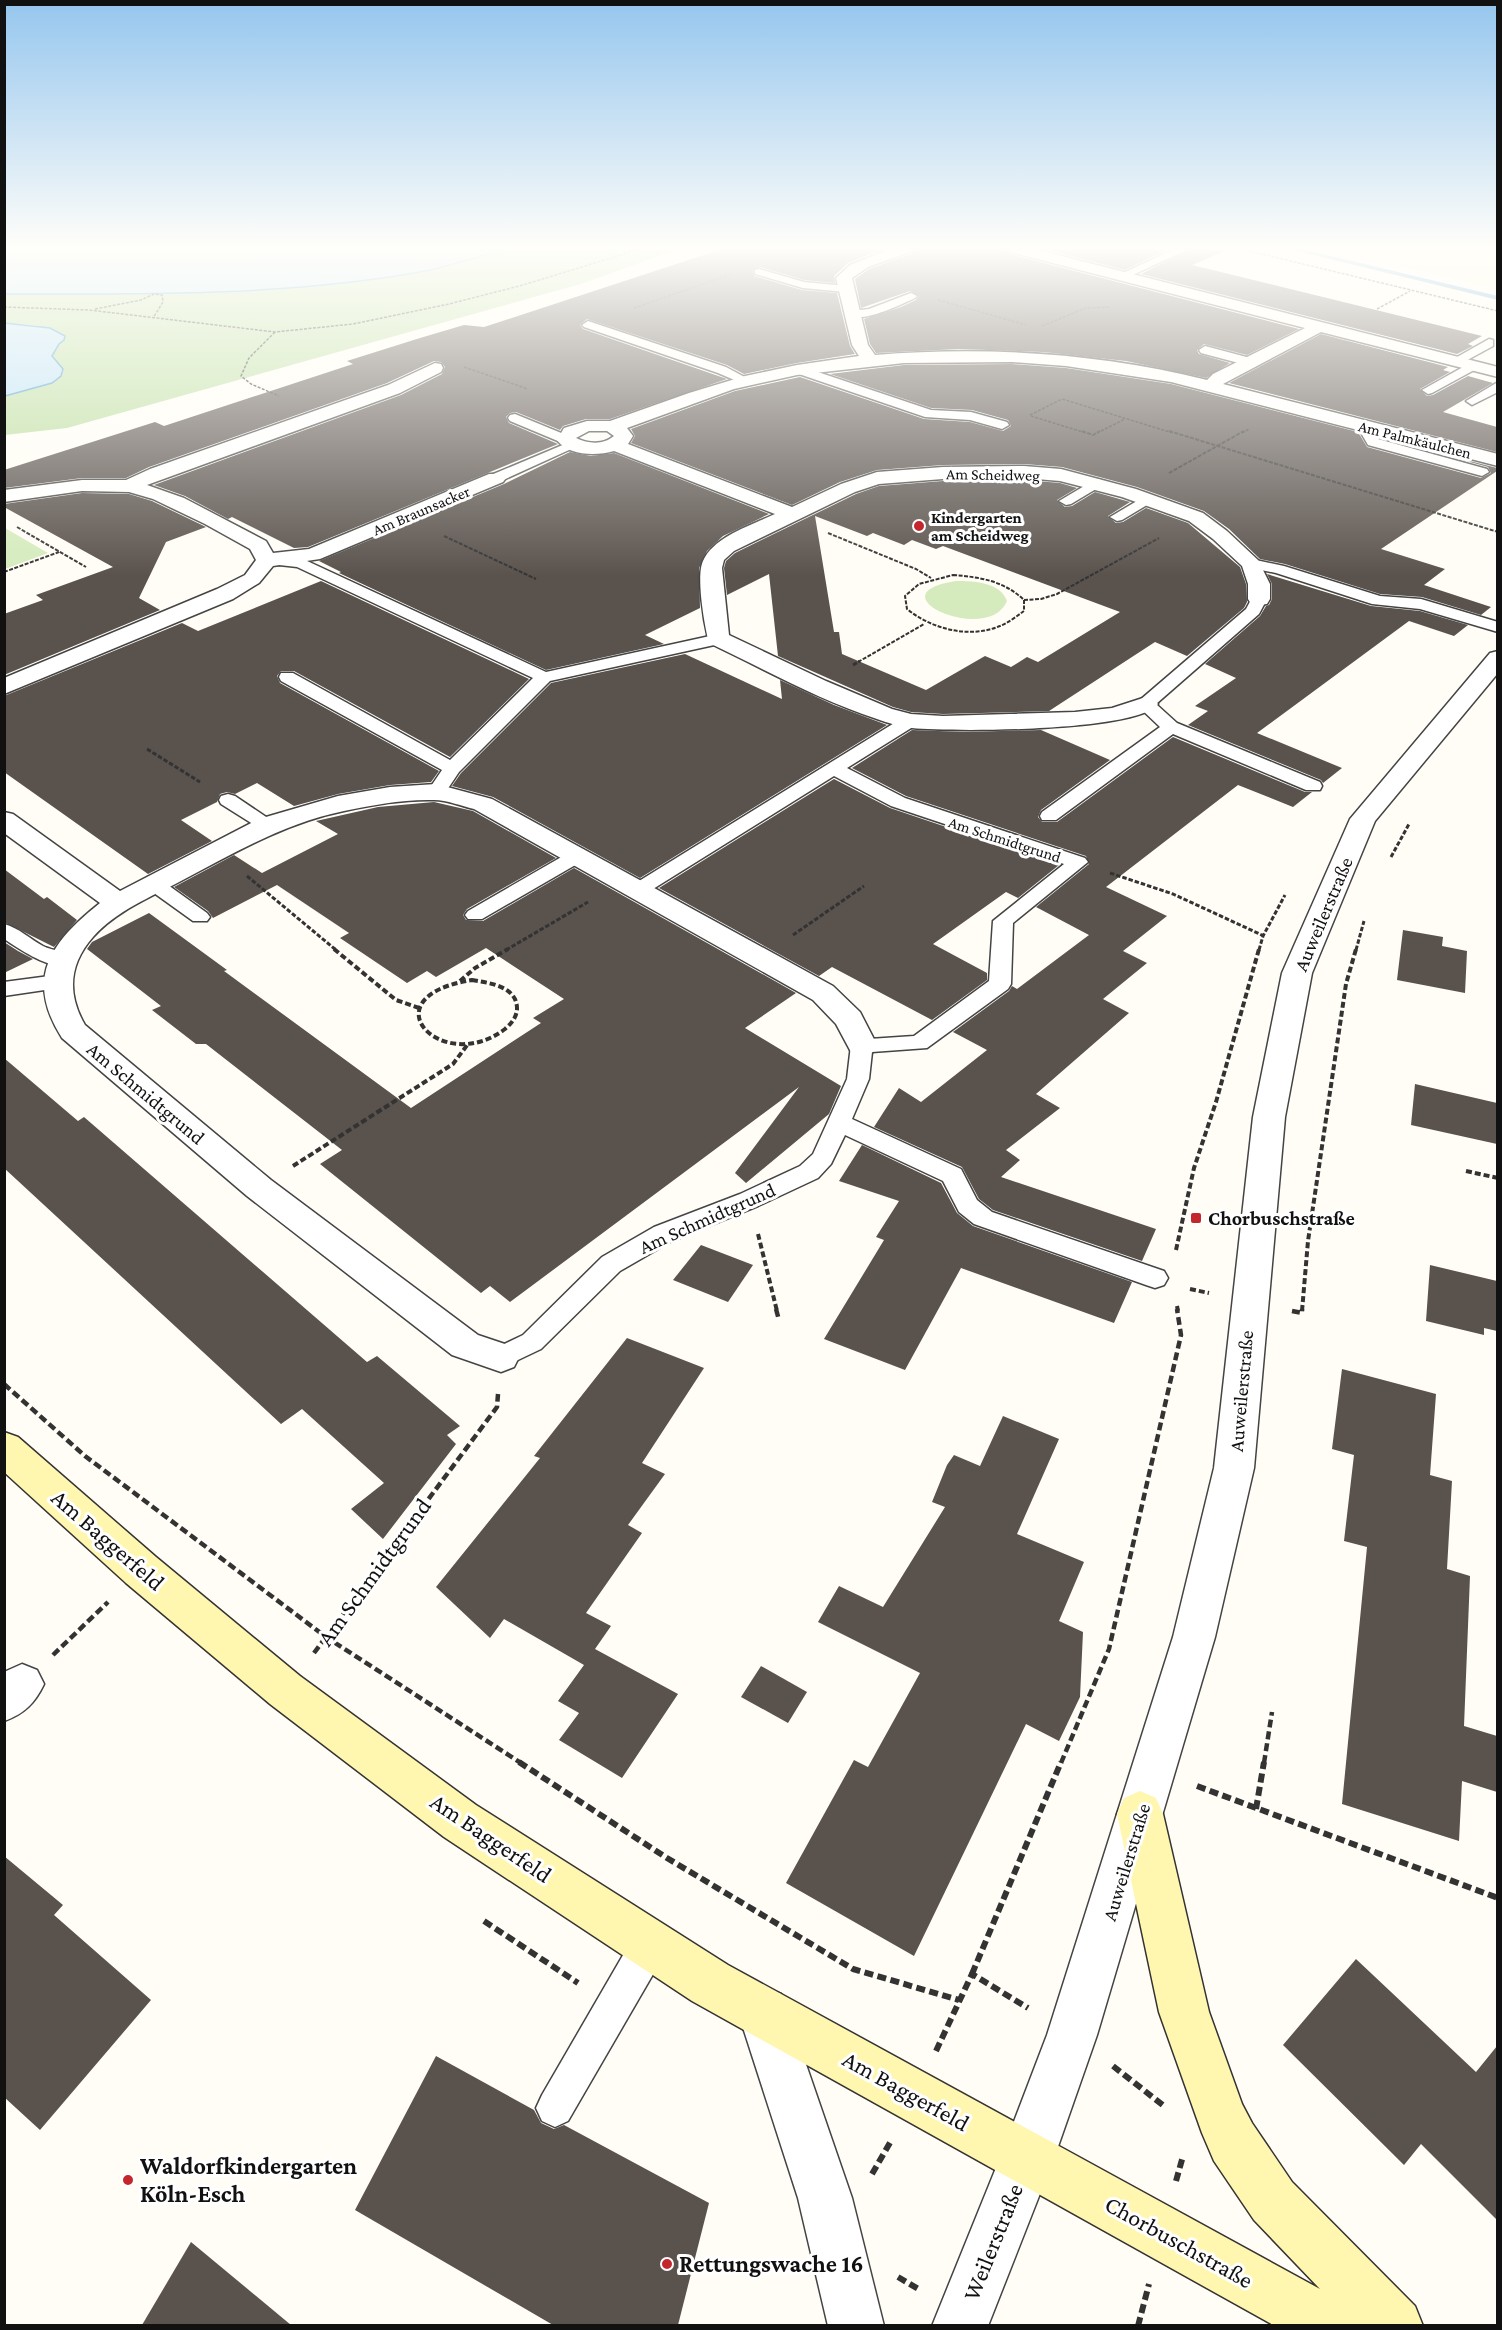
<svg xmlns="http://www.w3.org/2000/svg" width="1502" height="2330" viewBox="0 0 1502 2330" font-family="'Crimson Pro',serif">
	<rect width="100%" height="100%" fill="#fffdf5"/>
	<polygon fill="#f6f3d4" points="1328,249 1497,249 1497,289"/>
	<g fill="#d5ebbd">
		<polygon points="4,528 5,528 48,553 5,569"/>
		<path d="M 956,581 C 974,581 1000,582 1007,601 C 989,646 870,594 956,581 Z"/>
	</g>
	<path fill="#b9dc9c" d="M 504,249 L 678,249 L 584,283 L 67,428 L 5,435 L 4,396 L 52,383 L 55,361 L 52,357 L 59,344 L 64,340 L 34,325 L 5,323 L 5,294 C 142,294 283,296 420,272 C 448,267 476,257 504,249 Z"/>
	<g fill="#b9e0f7" stroke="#3f96cf" stroke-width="1.5">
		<path d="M 5,249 L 504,249 C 476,257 448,267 420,272 C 285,296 146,294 10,294 L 5,294 Z"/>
		<polygon points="4,323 50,328 65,336 64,340 59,344 52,356 63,369 61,376 52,383 5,396"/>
	</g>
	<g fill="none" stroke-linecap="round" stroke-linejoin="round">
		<polygon fill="#3f96cf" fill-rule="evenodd" points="1289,249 1302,249 1498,296 1498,300"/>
	</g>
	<g fill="#5a524d" fill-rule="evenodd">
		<polygon points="722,249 883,249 848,263 834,276 835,283 804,280 760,267 753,270 754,276 802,290 837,293 850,346 855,354 797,363 744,374 727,365 587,319 580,325 583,329 727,379 610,419 586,419 563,426 560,430 516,412 510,413 506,417 509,423 558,444 308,547 294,548 232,517 228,519 185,496 154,485 401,395 442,374 445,367 441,362 434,361 387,383 149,467 126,478 82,478 4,488 4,470 155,422 164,426 353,364 347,361 420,338 464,325 484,327"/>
		<polygon points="914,249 1006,249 1009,254 1299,329 1247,355 1204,344 1197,350 1199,354 1230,363 1206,378 1126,361 1043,352 959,349 876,353 870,344 864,319 901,307 916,300 919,296 910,291 861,308 855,279 869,269 911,254"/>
		<polygon points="1044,249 1168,249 1125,270"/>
		<polygon points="1191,249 1227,250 1192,265 1482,336 1468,344 1473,346 1457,354 1141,274"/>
		<polygon points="1321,334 1448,367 1443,370 1450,372 1420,389 1427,396 1433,395 1468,376 1493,383 1443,412 1497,427 1497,452 1229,383"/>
		<polygon points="1012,364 1066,368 1171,384 1358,432 1367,447 1481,478 1491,473 1488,467 1423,449 1497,468 1497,471 1381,549 1445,569 1424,585 1491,607 1481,615 1422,597 1380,594 1285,564 1260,559 1229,529 1204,511 1137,487 1062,467 1024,464 943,465 877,470 840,482 792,505 631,443 635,436 631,429 735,391 800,377 924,419 970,422 1003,431 1011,426 1008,420 972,410 931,408 830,374 904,365"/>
		<polygon points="570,452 591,456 614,453 769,514 723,536 707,551 699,568 700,608 645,635 664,644 546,670 339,573 341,572 319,561 504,484"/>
		<path d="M 1024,480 L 1060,483 L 1077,488 L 1057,500 L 1065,507 L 1072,506 L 1095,492 L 1130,502 L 1108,516 L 1116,523 L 1123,522 L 1146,508 L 1188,523 L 1240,567 L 1246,584 L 1247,602 L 1244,608 L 1187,656 L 1155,642 L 1049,711 L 943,714 L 911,712 L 893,707 L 778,656 L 769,574 L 727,595 L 724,568 L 726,561 L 735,553 L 856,494 L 879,486 L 943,481 ZM 815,516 L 867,536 L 873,533 L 904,545 L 912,540 L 936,549 L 943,546 L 1120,612 L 1038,662 L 1027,657 L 1011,667 L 985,656 L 926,690 L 842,654 L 839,632 L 834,632 Z"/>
		<polygon points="82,493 129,494 152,501 206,527 166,542 139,598 160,610 4,675 4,614 43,600 36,595 113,567 4,507 4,504"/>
		<polygon points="1267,574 1371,606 1420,611 1468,625 1454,636 1409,621 1257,733 1342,768 1323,783 1321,780 1188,725 1208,711 1195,706 1236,678 1205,664 1260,616 1266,606 1269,605 1272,599 1272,584"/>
		<polygon points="321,581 529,679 450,757 294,671 281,671 277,676 280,683 439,771 431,782 390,785 338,794 294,806 257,783 235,794 227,792 220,794 217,802 181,820 212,841 148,874 4,772 4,696 182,623 198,631"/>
		<polygon points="685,654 782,699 780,680 834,705 887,725 640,878 493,797 452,786 461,773 551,683"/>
		<polygon points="912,730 964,732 1041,730 1110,760 1041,810 1038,817 1042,822 1057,822 1173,737 1305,792 1312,792 1293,807 1238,785 1106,887 1167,916 1123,951 1147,963 1103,999 1129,1013 1036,1094 1060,1108 1006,1150 1020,1160 1001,1177 1156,1229 1142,1261 993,1210 979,1199 962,1167 874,1127 899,1088 921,1102 987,1050 953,1032 1009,991 1012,986 1017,989 1089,935 1036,907 1089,864 1086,856 906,796 852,768"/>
		<polygon points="834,779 890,808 1059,865 1018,898 1006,892 933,944 987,973 987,980 932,1020 832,967 819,976 659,888"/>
		<polygon points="434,802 473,811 556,858 467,909 463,915 466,920 483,921 574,868 796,993 745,1028 841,1086 829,1114 746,1183 735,1173 799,1087 510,1302 490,1286 481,1293 320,1164 342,1150 206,1044 196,1044 152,1010 161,1006 87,949 92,942 149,913 227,970 224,971 411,1108 541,1023 533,1018 564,999 486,948 436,977 427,971 407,983 340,938 349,933 277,885 213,918 208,911 174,887 234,855 262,873 338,834 316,821 378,807"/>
		<polygon points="4,869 44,899 47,897 77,920 54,947 4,922"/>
		<polygon points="1403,930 1443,937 1442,946 1467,951 1465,993 1397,980"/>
		<polygon points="4,942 18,951 33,959 4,973"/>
		<polygon points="4,1058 78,1121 84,1117 367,1362 377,1356 460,1426 447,1435 456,1444 383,1539 351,1509 384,1483 302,1409 281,1424 4,1168"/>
		<polygon points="1415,1084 1497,1103 1497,1144 1411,1125"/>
		<polygon points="862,1145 941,1183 957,1213 973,1226 1132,1282 1114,1323 961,1268 905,1370 824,1339 884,1240 876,1237 899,1201 839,1181"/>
		<polygon points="701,1245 753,1265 728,1302 673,1280"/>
		<polygon points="1430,1265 1497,1281 1497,1331 1484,1328 1484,1335 1426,1321"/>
		<polygon points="627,1338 704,1368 642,1463 665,1474 628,1525 642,1533 586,1613 611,1626 595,1649 678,1694 622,1778 559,1740 579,1713 558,1701 584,1665 504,1619 490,1638 436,1587 540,1458 534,1456"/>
		<polygon points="1342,1369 1436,1394 1430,1475 1452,1481 1447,1569 1470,1576 1464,1726 1497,1736 1497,1792 1462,1781 1459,1841 1342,1804 1367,1547 1344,1541 1354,1455 1332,1449"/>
		<polygon points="1003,1416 1059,1439 1017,1534 1084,1562 1059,1621 1083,1632 1080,1697 1059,1741 1026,1724 914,1956 786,1883 854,1760 868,1767 920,1673 818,1622 839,1586 883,1607 945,1507 932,1502 947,1465 954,1455 980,1466"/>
		<polygon points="761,1666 807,1692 788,1723 741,1697"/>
		<polygon points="4,1856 63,1905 54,1915 151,2000 40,2130 4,2097"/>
		<polygon points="1356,1959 1476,2072 1497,2046 1497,2220 1421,2144 1404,2165 1283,2045"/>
		<polygon points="436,2056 534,2110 541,2123 554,2129 564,2125 709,2203 678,2325 553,2325 355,2210"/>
		<polygon points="191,2242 291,2325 142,2325"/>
	</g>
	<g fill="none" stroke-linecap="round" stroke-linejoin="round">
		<defs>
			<g id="service">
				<polygon points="1174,249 1189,249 1126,278 1118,278 1117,276"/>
				<polygon points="759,269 804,282 846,286 852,289 846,292 803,288 755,274 755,270"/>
				<path d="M 911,293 L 917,296 L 915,298 C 900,305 860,325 846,314 L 852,311 L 869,309 Z"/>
				<polygon points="588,321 726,367 752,381 746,385 718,373 584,327 582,325"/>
				<polygon points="1489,339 1493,340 1493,346 1460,364 1456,365 1450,361"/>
				<polygon points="1205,346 1254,359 1256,362 1250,366 1201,353 1199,350"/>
				<polygon points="1472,362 1478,366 1476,369 1432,393 1428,394 1422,390"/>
				<polygon points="800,366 931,410 971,412 1007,422 1009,425 1002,429 970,420 925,417 796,373 794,370 796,367"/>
				<polygon points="1498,382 1498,392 1472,405 1466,401"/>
				<polygon points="515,414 571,437 572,441 580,445 501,481 491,481 489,478 491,475 565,444 510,421 508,418 510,415"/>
				<polygon points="1364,422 1369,423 1378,439 1487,469 1489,472 1482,476 1368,445 1357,426"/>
				<polygon points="1096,479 1101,480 1103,483 1101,486 1071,504 1066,505 1059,501"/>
				<polygon points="1147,495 1154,499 1152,502 1122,520 1117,521 1110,517"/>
				<polygon points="266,555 305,560 546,672 719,634 727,639 719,644 550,681 459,772 443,796 429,796 427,792 442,770 281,681 279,677 281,673 293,673 450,760 533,678 297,567 261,563 258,560"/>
				<polygon points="1251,559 1284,566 1380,596 1421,599 1498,622 1498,632 1420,609 1372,604 1276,573 1246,567 1243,564 1246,561"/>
				<polygon points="1259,594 1267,599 1259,614 1156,704 1177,723 1320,782 1322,786 1320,790 1306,790 1173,734 1056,820 1042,820 1040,816 1042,812 1160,727 1140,708 1137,704 1140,700 1246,609 1253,596"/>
				<polygon points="910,716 916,717 919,721 916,725 847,768 905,798 1085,858 1088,862 1013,923 1011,984 1008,989 927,1048 872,1052 869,1079 852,1119 961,1169 977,1200 992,1212 1164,1271 1168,1278 1164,1285 1155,1288 1146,1285 974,1224 959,1212 943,1181 845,1135 831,1164 818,1178 758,1206 672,1241 620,1271 541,1349 501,1368 492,1364 488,1357 492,1350 523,1335 602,1257 654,1227 740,1194 800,1166 813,1154 847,1079 851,1045 854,1040 914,1036 989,981 993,921 1064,864 891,806 834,776 645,894 631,894 628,890 631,886 904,717"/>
				<polygon points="228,794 235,796 278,825 275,829 261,829 221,804 219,800 221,796"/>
				<polygon points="577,850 584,852 587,856 584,860 482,919 468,919 465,915 468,911 570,852"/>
				<polygon points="154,878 161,880 207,913 210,917 207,921 193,921 147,888 144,884 147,880"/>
				<path d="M 4,924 C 19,928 30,939 43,946 C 53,951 68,951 74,960 L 71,965 C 49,970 23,951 4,939 Z"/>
				<polygon points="57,975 65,977 68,982 65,987 4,996 4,982"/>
				<polygon points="650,1926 663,1931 668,1944 663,1957 568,2121 555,2127 542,2121 536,2108 542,2095 637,1931"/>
			</g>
			<g id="minor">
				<path d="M 890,249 L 912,249 L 910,252 L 868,267 L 852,278 L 868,345 L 875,355 C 986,346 1100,353 1207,380 L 1213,374 L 1305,328 L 1010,252 L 1008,249 L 1034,249 L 1498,367 L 1498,377 L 1321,332 L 1223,384 L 1498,454 L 1498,466 L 1171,382 L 1066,366 L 1012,362 L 904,363 L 797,375 L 734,389 L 627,428 L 633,436 L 628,444 L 792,507 L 841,484 L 877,472 L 943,467 L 1024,466 L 1061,469 L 1136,489 L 1203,513 L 1227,531 L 1258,560 L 1270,584 L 1270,599 L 1267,604 L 1259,605 L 1251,604 L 1248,599 L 1248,584 L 1242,566 L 1213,539 L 1189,521 L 1122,497 L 1060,481 L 1024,478 L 943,479 L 879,484 L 855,492 L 734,551 L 724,560 L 722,568 L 729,635 L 826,681 L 892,709 L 911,714 L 943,716 L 1075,712 L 1112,708 L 1146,697 L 1154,699 L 1158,704 C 1138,732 950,732 912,728 C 901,727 888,723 877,719 C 821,701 764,669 711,644 L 708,639 C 704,622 696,576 703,561 C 714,536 752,525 775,514 L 614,451 C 597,456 568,456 557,440 L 564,428 L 587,421 L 610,421 L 689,393 L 745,376 L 797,365 L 859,356 L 852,345 L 836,278 L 850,265 ZM 589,431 L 607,431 L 614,436 C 603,445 589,444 576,438 Z"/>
				<polygon points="435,363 441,364 443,368 441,372 400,393 147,485 184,498 266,541 273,553 309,549 489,474 503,474 506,478 503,482 320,559 273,566 259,583 233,599 4,694 4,678 217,589 245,575 256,560 250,549 205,524 153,499 129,492 82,491 4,502 4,490 82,480 126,480 150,469 388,385"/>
				<path d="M 436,784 L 492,799 L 833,986 L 860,1012 L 877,1045 L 873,1052 L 862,1055 L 851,1052 L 836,1024 L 813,1000 L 474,809 C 461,806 447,800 434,800 C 404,799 373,805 344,811 C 285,823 234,853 181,881 C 151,897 116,911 93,937 C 69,964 67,994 85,1025 L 271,1180 L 478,1335 L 514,1347 L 519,1357 L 514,1367 L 501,1372 L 452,1355 L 247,1196 L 62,1038 C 24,978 51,942 100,903 L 4,833 L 4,812 L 13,814 L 120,891 L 259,819 L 338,796 L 390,787 Z"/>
				<path d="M 22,1664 L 37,1670 L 44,1684 C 35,1703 24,1714 4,1721 L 4,1672 Z"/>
			</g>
			<g id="tertiary">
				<polygon points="1498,651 1498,673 1375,821 1312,973 1285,1117 1254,1468 1215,1637 1097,2035 1054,2158 988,2326 932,2326 1000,2158 1047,2035 1173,1637 1214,1468 1253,1117 1282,973 1350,819 1490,653"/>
				<polygon points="763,1987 781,1994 788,2012 852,2198 884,2326 828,2326 798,2198 738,2012 745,1994"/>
			</g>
			<polygon id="secondary" points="4,1432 18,1437 156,1557 300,1676 476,1805 728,1965 1320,2289 1254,2220 1214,2161 1202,2133 1159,2012 1117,1814 1124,1798 1140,1791 1156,1798 1163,1814 1209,2012 1242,2104 1252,2123 1292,2182 1415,2306 1423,2326 1275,2326 692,2001 444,1837 270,1704 126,1583 4,1472"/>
		</defs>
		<use href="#service" stroke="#444" stroke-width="3"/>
		<use href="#minor" stroke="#444" stroke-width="3"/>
		<use href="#tertiary" stroke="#444" stroke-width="3"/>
		<use href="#secondary" stroke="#333" stroke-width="3"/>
		<g stroke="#333" stroke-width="1.5" stroke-dasharray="3 1.5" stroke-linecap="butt">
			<polyline points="1241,249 1498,311"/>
			<polyline points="938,300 1026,325"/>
			<polyline points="4,307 89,310 275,332 353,324 449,304 523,285 640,249"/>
			<polyline points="634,308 729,275"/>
			<polyline points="95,309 141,300 154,294 162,295 163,302 153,318"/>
			<polyline points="1377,309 1410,291"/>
			<polyline points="1042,326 1086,308 1109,307"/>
			<polyline points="275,332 249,358 241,376 251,384 279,396"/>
			<polyline points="464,367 528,389"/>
			<polyline points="1030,415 1062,399 1173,433"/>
			<polyline points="1031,416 1086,433"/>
			<polyline points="1097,433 1125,419"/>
			<polyline points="1242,433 1249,429"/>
		</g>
		<g stroke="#333" stroke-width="2" stroke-dasharray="4 1.5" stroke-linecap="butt">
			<polyline points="1082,431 1093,435 1100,431"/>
			<polyline points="1169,431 1498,532"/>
			<polyline points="1169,473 1244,431"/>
			<polyline points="17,527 86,567"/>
			<polyline points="828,533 916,569 931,578"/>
			<polyline points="444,536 536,579"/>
			<polyline points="4,572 59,552"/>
			<path d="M 953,575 C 980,577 1004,581 1024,600 L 1024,611 C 1017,616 1008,623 1000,626 C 969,639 932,629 907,609 L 905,596 L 919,584 Z"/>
			<polyline points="1024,600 1041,599 1057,594 1159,538"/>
			<polyline points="858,662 924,624"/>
		</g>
		<g stroke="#333" stroke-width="3" stroke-dasharray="4.5 2" stroke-linecap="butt">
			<polyline points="853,665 860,661"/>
			<polyline points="147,749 200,782"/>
			<polyline points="1391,857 1409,824"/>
			<polyline points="1110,873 1173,894 1264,936"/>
			<polyline points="247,876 336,950"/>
			<polyline points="793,935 864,886"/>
			<polyline points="506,950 588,902"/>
			<polyline points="1259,950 1263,936 1285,895"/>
			<polyline points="1356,950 1364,921"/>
		</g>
		<g stroke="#333" stroke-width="4" stroke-dasharray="6 3" stroke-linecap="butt">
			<polyline points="334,949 396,1000 419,1008"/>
			<path d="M 472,980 C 489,983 518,986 517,1010 C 516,1018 511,1024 505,1029 C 442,1077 365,997 472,980 Z"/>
			<polyline points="460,981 475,968 508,949"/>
			<polyline points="293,1166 453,1064 468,1044"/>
			<polyline points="1466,1171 1498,1178"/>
			<polyline points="758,1234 777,1311"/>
			<polyline points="1176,1250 1194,1168 1216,1102 1259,949"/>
			<polyline points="1190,1289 1209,1293"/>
			<polyline points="1177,1306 1178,1311"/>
			<polyline points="1302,1311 1308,1241 1346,984 1356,949"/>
		</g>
		<g stroke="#333" stroke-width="4.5" stroke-dasharray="8 4" stroke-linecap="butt">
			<polyline points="776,1309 779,1320"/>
			<polyline points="1292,1311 1302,1313 1302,1309"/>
			<polyline points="4,1384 85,1456 326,1637 521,1763"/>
			<polyline points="314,1653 497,1407 498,1394"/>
			<polyline points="53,1655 108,1602"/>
			<polyline points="1061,1763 1109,1649 1181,1335 1177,1309"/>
			<polyline points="1264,1763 1272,1712"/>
		</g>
		<g stroke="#333" stroke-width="6" stroke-dasharray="9 4.5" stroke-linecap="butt">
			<polyline points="519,1762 667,1858 853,1969 959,2000"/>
			<polyline points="1197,1786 1498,1898"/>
			<polyline points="1256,1809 1264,1762"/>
			<polyline points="484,1921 578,1983"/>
			<polyline points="972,1974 1061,1762"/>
			<polyline points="936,2051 972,1974 1028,2008"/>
			<polyline points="1113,2066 1164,2106"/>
			<polyline points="872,2174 891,2141"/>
			<polyline points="1176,2181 1183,2156"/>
			<polyline points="898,2277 920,2290"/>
			<polyline points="1138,2326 1149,2284"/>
		</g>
		<use href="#service" fill="#fff" fill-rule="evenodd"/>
		<use href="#minor" fill="#fff" fill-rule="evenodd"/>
		<use href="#tertiary" fill="#fff" fill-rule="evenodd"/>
		<use href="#secondary" fill="#fff6b0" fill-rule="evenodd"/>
	</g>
	<linearGradient id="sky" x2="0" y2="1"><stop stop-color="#95c6ee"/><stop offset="0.43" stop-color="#fffefa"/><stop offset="1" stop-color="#fffefa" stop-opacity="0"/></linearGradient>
	<rect width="1502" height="576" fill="url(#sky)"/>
	<g fill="#c4262e" stroke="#fff" stroke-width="2">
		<circle cx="919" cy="526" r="6"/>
		<rect x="1190" y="1212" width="12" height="12" rx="3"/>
		<circle cx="128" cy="2180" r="6"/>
		<circle cx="667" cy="2264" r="6"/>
	</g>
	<g text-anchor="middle" stroke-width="6" stroke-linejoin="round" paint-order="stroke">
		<g font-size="16" fill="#111" stroke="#fff">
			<text transform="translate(1415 439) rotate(14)" y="6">Am Palmkäulchen</text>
			<text transform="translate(993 474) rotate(1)" y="6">Am Scheidweg</text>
			<text transform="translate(421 510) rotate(-23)" y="6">Am Braunsacker</text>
			<text transform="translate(1005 839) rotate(18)" y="6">Am Schmidtgrund</text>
		</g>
		<g font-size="16" font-weight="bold" fill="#111" stroke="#fff" text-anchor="start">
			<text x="931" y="523">Kindergarten<tspan x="931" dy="18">am Scheidweg</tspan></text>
		</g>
		<g font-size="20" fill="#111" stroke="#fff">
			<text transform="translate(1323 914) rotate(-67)" y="7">Auweilerstraße</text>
			<text transform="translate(146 1093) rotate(40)" y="7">Am Schmidtgrund</text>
			<text transform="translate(707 1218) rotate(-24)" y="7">Am Schmidtgrund</text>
			<text transform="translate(1241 1391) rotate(-85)" y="7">Auweilerstraße</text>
			<text transform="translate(1126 1862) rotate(-73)" y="7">Auweilerstraße</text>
		</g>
		<g font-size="20" font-weight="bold" fill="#111" stroke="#fff" text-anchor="start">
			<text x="1208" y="1225">Chorbuschstraße</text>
		</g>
		<g font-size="24" fill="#111" stroke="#fff">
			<text transform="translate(108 1540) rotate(41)" y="8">Am Baggerfeld</text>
			<text transform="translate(374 1572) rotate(-54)" y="8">Am Schmidtgrund</text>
			<text transform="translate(491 1838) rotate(34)" y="8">Am Baggerfeld</text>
			<text transform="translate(906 2091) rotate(29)" y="8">Am Baggerfeld</text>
			<text transform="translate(993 2242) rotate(-68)" y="8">Weilerstraße</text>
			<text transform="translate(1179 2242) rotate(29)" y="8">Chorbuschstraße</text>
		</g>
		<g font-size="24" font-weight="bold" fill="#111" stroke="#fff" text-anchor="start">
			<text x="140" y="2174">Waldorfkindergarten<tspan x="140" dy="28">Köln-Esch</tspan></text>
			<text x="679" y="2272">Rettungswache 16</text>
		</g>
	</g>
	<rect width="1502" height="2330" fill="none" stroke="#111111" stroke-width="12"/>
</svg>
